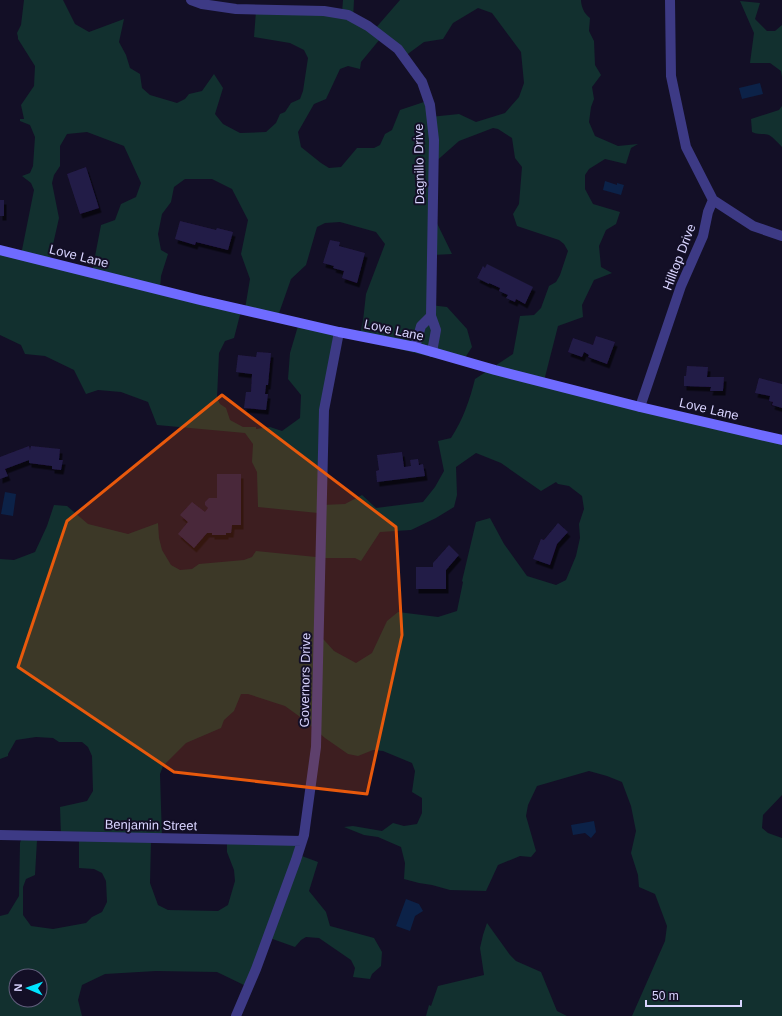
<svg xmlns="http://www.w3.org/2000/svg" width="782" height="1016" font-family="Arial,sans-serif">
	<style>
		.green { fill: #12302f; fill-rule: evenodd }
		.water { fill: #0c2248 }
		.building { fill: #241b47; filter: url(#shadow) }
		.lines { fill: none; stroke-linecap: round; stroke-linejoin: round }
		.street { stroke: #3d3a85; stroke-width: 10 }
		.secondary { stroke: #6f6bff; stroke-width: 10 }
		.marked { fill: #e8590c; fill-opacity: 0.2; stroke: #e8590c; stroke-width: 3; stroke-linejoin: round }
		.labels { text-anchor: middle; dominant-baseline: central; stroke-width: 4; stroke-linejoin: round; paint-order: stroke }
		.street-label { font-size: 13px; fill: #d9d4ff; stroke: #130f26 }
	</style>
	<defs>
		<filter id="shadow"><feDropShadow dx="2.5" dy="4.5" stdDeviation="0" flood-color="#0009"/></filter>
	</defs>
	<rect width="100%" height="100%" fill="#130f26"/>
	<path class="green" d="M24 0H63L75 24 89 32 124 19 119 42 126 55 130 68 140 74 142 88 150 95 177 103 185 99 189 94 202 91 214 74 223 88 215 114 223 124 240 133 266 132 276 123 280 114 285 112 291 103 300 99 303 91 308 58 304 50 290 43 254 37 256 11 342 13 343 0H354L353 19 374 30 400 0H581C581 6 584 14 590 18L589 31 594 41 595 65 601 75 592 87 594 99 591 107 589 122 595 136 618 146 638 144 631 148 626 164 605 159 589 169 585 175V189L593 204 620 212 616 224 606 230 599 246 601 267 612 273 594 280 582 305 583 317 558 326 545 377V384L782 441V795L763 815 762 828 768 833 782 838V1016H632L665 941 667 926 655 894 639 887 638 875 631 853 636 831 631 806 622 782 607 776 589 771 537 786 528 805 526 816 536 851 531 857 520 856 498 865 486 891 450 890 432 885 419 883 404 879 405 863 401 847 378 837 364 835 344 827 353 826 382 831 393 823 404 826 417 824 422 813V798L412 792 415 771 412 763 383 751 373 750 358 756 348 754 325 738 303 719 285 706 248 694H241L234 711 224 720 221 728 186 743 163 766 160 774 162 838 151 840 150 883 158 905 168 910 218 911 228 905 235 881 234 870 227 852V840L298 842 299 855 318 862 309 891 326 912 330 926 374 938 382 952 381 966 372 974 370 979 353 977 355 968 351 960 319 938 306 937 301 940 295 947 267 937 246 986 217 972 156 971 105 974 82 985 78 1000 82 1016H0V916L8 914 19 896 20 843 21 840H37L35 875 26 879 23 887V915L31 926 53 929 86 923 92 917 102 912 107 902 106 881 102 873 94 869 79 868V838L61 836 60 807 87 801 93 791 92 756 88 747 82 742H59L53 738 36 737 16 740 8 754V756L0 759V559L14 560 35 552 47 526 54 505 67 506 88 524 128 534 158 523 159 538 162 550 171 565 180 570 192 569 199 564 244 560 252 557 256 551 316 557 318 513 258 507 257 472 252 462 253 444 245 433 157 425 148 402 121 392 98 390 86 394 74 370 45 356 25 354 21 345 0 335V251L21 255 34 190 31 183 22 176 30 173 33 166 35 137 30 125 20 121V119H24L21 105 34 86 35 66 18 39V37L17 33 21 25ZM478 8 492 13 521 52 524 83 519 97 505 113 476 122 459 114 430 117 424 102 400 110 392 130 385 134 380 145 374 148H357L341 167 329 168 321 163 301 147 298 132 314 104 326 99 340 69 348 66 360 69 361 62 380 39 405 56 424 42 443 39 453 23ZM493 128 498 129 512 138 515 158 522 167 519 204 513 214 517 226 559 240 564 244 568 251 560 275 556 282 549 286 541 308 534 315 520 316 513 354 475 379C470 399 463 420 451 438L438 441 444 471 435 487 423 502 376 508 362 495 345 504 322 505V412L334 333 298 326 290 353 288 379 301 395 300 418 282 431 270 427 256 429V427H243L230 420 226 408 220 404 217 398 219 353 225 341 234 338 241 311 160 290 161 276 168 254 161 250 158 234 162 214 171 202 174 187 185 179H212L232 189 248 220 241 254 250 279 245 309 278 316 291 279 306 265 317 227 325 223 340 222 376 232 385 244 366 294 363 321 359 338 361 340 461 364 472 347 467 329 447 307 430 305 433 255 452 254 432 213 433 164 459 141ZM87 132 124 146 141 183 136 197 121 204 115 220 101 225 92 272 49 262 59 218 52 183 54 175 60 166V146L67 134ZM476 453 501 463 541 491 556 482 558 484 569 486 582 496 584 509 579 524 580 538 576 556 566 580 556 585 527 576 504 544 490 518 476 522 462 581 463 582 457 611 438 617 398 612 387 621 372 653 356 663 334 651 316 631 317 558H355L361 561 380 532 411 530 436 518 454 507 457 495 456 467ZM16 976H40V1000H16Z
		M740 1 760 3 755 19 767 31H775L782 25V77L781 71 770 63H750L754 33Z
		M782 106V147C778 143 774 138 769 135 764 133 758 135 752 132L751 119 779 110Z
		M487 923 510 955 516 961 541 972 557 1011 567 1016H426L429 1005 431 1006 438 986 484 975 480 948 483 935Z"/>
	<path class="water" d="M760 83 763 94 742 99 739 88Z
		M605 181 617 185V183L624 185 621 195 603 190Z
		M5 492 16 494 13 516 1 514Z
		M594 821 596 832 591 838 585 833 573 835 571 825Z
		M406 899 419 904 423 911 415 916 410 931 396 926Z"/>
	<path class="building" d="M86 167 99 208 80 214 67 174Z
		M0 200H4V216H0Z
		M180 221 216 230 217 228 233 232 228 250 196 242 195 245 175 239Z
		M330 240 340 242 339 246 365 253 357 283 342 278 344 271 333 268 334 266 323 263Z
		M487 264 533 287 525 304 516 299 515 302 506 298 508 295 499 291 500 288 489 283V284L477 278 483 266 485 268Z
		M596 336 615 342 607 364 588 357 589 355 584 352 582 357 568 352 573 338 593 345Z
		M257 352 271 353 268 385H266L265 394H268L266 410 244 408 246 392H251L252 374 236 372 238 355 256 357Z
		M687 366 708 367 707 377H724L723 391H710L711 387 684 386V376H686Z
		M759 378 782 384V408L772 405 773 402 769 401 770 396 755 393Z
		M29 446 30 450 31 446 60 449 59 460H63L61 470 52 469V466L29 463V460L5 469 8 476 0 479V457Z
		M402 452 404 467 411 466 410 460 418 459 419 465 423 464 425 476 377 482 376 471 379 470 377 455Z
		M217 474H241V525H232L231 533H226V535H212V533H207L194 548 178 534 188 522 180 515 192 502 205 512 208 508 205 505V502L209 498H217Z
		M558 523 568 532 557 544 550 565 533 559 541 539 544 540Z
		M449 545 459 555 446 570V589H416V567H433V563Z"/>
	<g class="lines">
		<path class="street" d="M191 0 202 4 236 9 324 11 348 15 368 26 398 49 422 82 430 105 434 140 431 316 436 330 432 352
			M713 200 753 226 782 236
			M415 347 421 326 431 316
			M640 407 681 286 703 236 708 212 713 200 686 147 671 76 670 0
			M0 835 302 841
			M236 1016 256 969 296 860 304 835 316 747 324 410 339 332"/>
		<path class="secondary" d="M0 250 200 300 339 332 415 347 495 370 640 407 782 440"/>
	</g>
	<path class="marked" d="M222 395 396 527 402 635 367 794 174 772 18 667 67 521Z"/>
	<g class="labels">
		<g class="street-label">
			<text transform="translate(419 164) rotate(-91)">Dagnillo Drive</text>
			<text transform="translate(79 256) rotate(14)">Love Lane</text>
			<text transform="translate(679 257) rotate(-69)">Hilltop Drive</text>
			<text transform="translate(394 330) rotate(12)">Love Lane</text>
			<text transform="translate(709 409) rotate(13)">Love Lane</text>
			<text transform="translate(305 680) rotate(-89)">Governors Drive</text>
			<text transform="translate(151 825) rotate(1)">Benjamin Street</text>
		</g>
	</g>
	<g transform="translate(28 988) rotate(272)"><circle r="19" fill="#130f26" stroke="#625e7d"/>
	<path d="M0-3L7 15L0 10L-7 15Z" fill="#00e5ff"/>
	<text y="-6" font-size="11" font-weight="bold" text-anchor="middle" fill="#d9d4ff">N</text>
	</g>
	<path d="M646 1000v6h95v-6" fill="none" stroke="#d9d4ff" stroke-width="2"/>
	<text x="652" y="1000" font-size="12" fill="#d9d4ff" stroke="#130f26" stroke-width="3" paint-order="stroke">50 m</text>
</svg>
